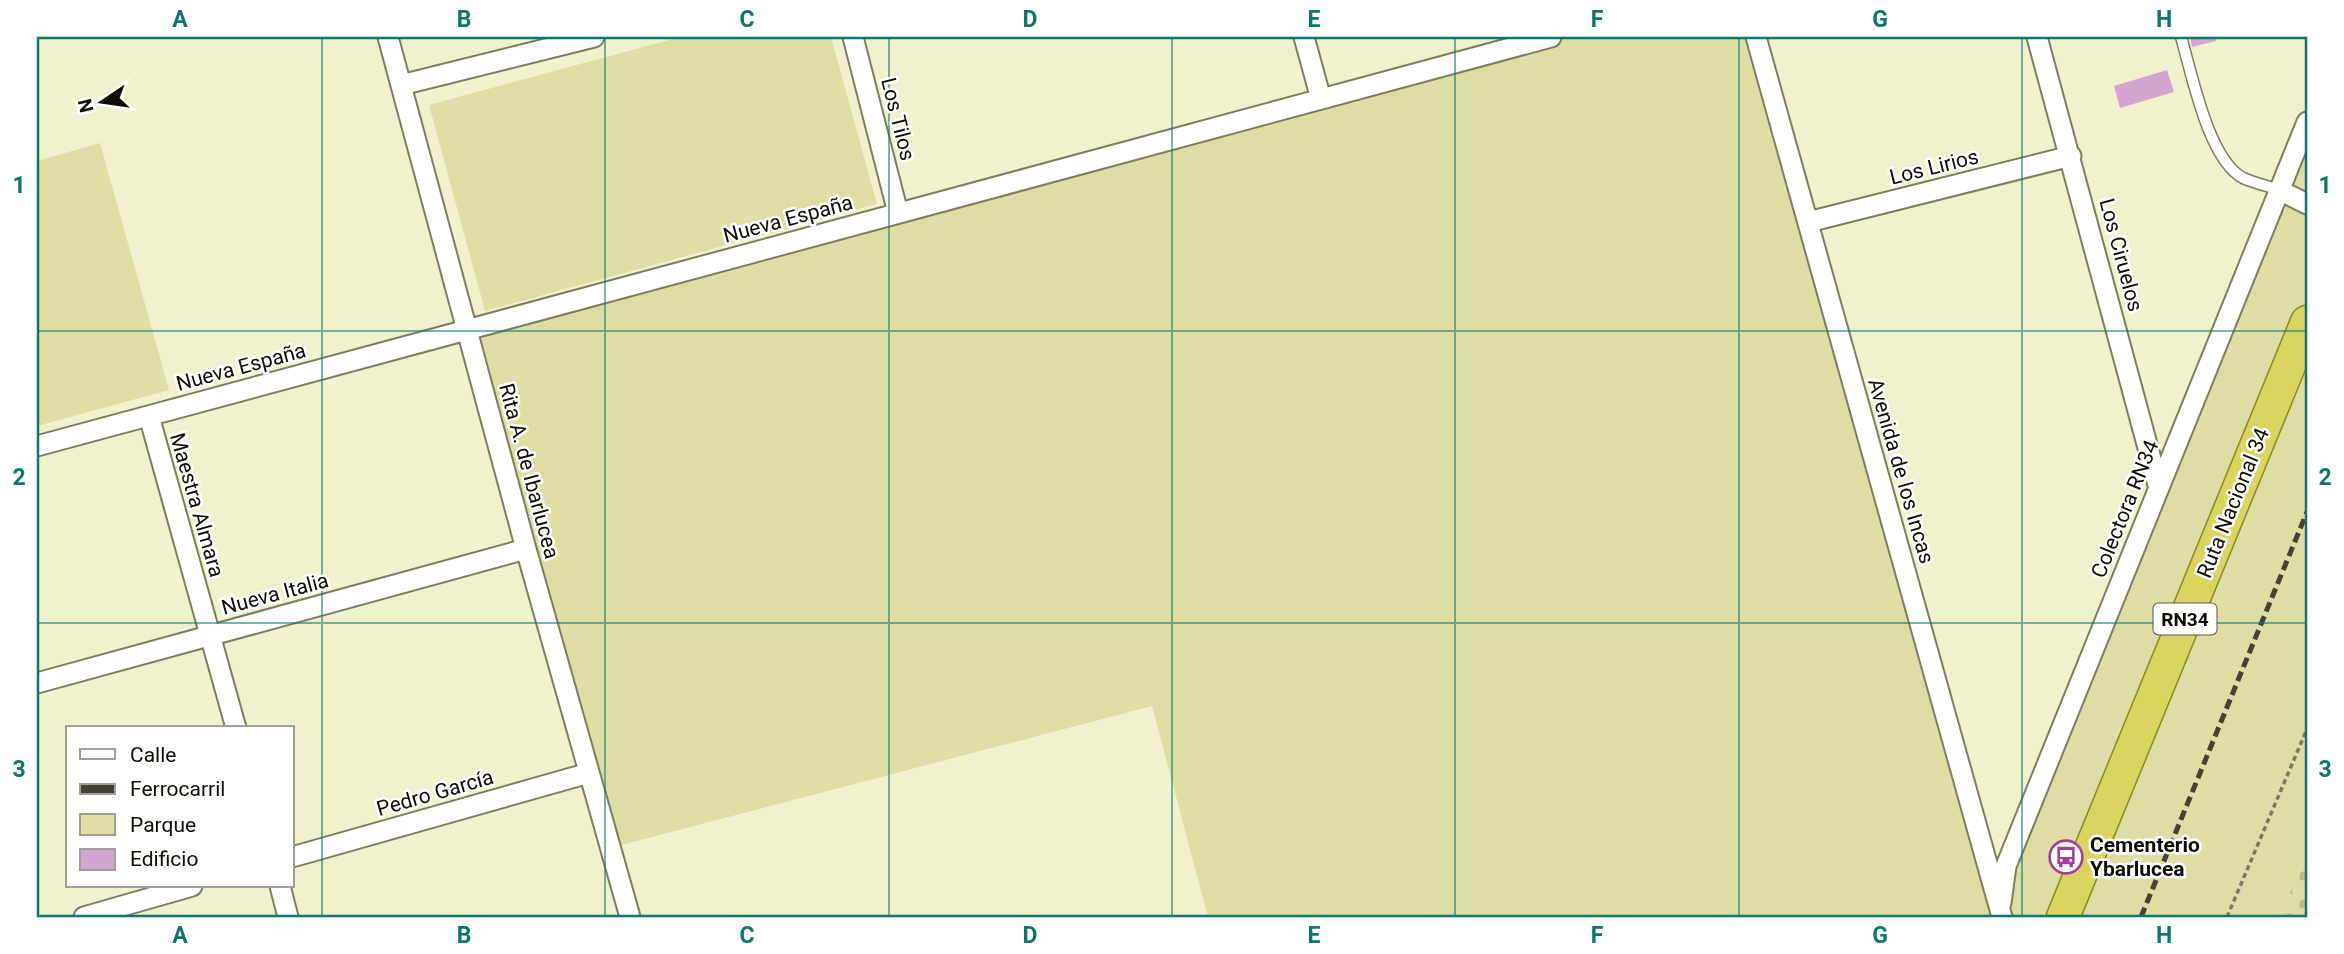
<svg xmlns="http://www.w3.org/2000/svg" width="2344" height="954" font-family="Roboto,sans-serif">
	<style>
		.green { fill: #dedea4 }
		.cemetery { fill: url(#cemetery-stones) }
		.building { fill: #d4a6cf }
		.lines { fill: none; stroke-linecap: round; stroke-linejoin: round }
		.service-casing { stroke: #7d7e5d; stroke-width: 13 }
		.minor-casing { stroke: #7d7e5d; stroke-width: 23 }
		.trunk-casing { stroke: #8b8825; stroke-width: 35 }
		.path { stroke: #7a7a63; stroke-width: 3.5; stroke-dasharray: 5 3.5; stroke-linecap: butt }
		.service { stroke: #fff; stroke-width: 10 }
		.minor { stroke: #fff; stroke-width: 19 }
		.trunk { stroke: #d8d660; stroke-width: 32 }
		.rail { stroke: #444333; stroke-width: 5; stroke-dasharray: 10 5; stroke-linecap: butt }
		.grid { fill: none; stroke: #0f766e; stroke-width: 2; stroke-opacity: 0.55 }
		.labels { text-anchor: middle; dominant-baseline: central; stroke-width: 5; stroke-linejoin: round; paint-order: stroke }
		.shield { fill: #fff; stroke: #56564f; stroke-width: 2 }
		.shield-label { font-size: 19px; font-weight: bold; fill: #0e0d03 }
		.street-label { font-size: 21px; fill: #0e0d03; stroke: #fff }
		.poi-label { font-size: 21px; font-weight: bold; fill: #0e0d03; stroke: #fff; text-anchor: start }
		.neatline { fill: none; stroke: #0f766e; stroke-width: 2.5 }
		.grid-label { font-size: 23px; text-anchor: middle; font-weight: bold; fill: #0f766e }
	</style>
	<defs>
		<pattern id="cemetery-stones" width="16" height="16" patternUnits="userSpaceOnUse" patternTransform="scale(1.75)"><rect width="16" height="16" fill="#dedea4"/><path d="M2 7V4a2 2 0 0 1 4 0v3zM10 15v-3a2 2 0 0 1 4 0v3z" fill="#bdbd8c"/></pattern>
	</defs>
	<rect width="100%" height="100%" fill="#f1f2cd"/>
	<path class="green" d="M680 37H831L877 204 485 311 429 105Z
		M1551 37H1756L1999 909 2006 866 2307 122V852L2280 917H1208L1152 706 610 848 468 330Z
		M100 143 169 390 37 426V161Z"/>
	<path class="cemetery" d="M2307 852V917H2280Z"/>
	<path class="building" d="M2190 37H2215L2216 41 2192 47Z
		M2167 70 2174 92 2120 108 2114 86Z"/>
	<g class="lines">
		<defs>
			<path id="service" d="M2181 37C2192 74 2208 159 2243 178 2254 183 2268 186 2279 190"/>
			<path id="minor" d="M388 37 526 549 630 917
				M853 37 898 213
				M1304 37 1321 99
				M1756 37 2002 917
				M2037 37 2158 485
				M401 85 594 37
				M2279 190 2307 204
				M1808 222 2071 156
				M149 416 236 728
				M37 446 1551 37
				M37 683 526 549
				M292 857 589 773
				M280 886 288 917
				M2001 903 2006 866 2307 122
				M84 917 192 886"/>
			<path id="trunk" d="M2063 917 2307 322"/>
		</defs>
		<use href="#service" class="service-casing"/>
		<use href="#minor" class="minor-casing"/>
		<use href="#trunk" class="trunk-casing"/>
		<path class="path" d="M2227 917 2307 729"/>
		<use href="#service" class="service"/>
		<use href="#minor" class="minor"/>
		<use href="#trunk" class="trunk"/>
		<path class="rail" d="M2141 917 2307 512"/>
	</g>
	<path class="grid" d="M322 37V917M605 37V917M889 37V917M1172 37V917M1455 37V917M1739 37V917M2022 37V917M37 331H2307M37 623H2307"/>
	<defs>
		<symbol id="bus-ring" viewBox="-11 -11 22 22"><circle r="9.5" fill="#fff" stroke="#a43c9e" stroke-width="1.5"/><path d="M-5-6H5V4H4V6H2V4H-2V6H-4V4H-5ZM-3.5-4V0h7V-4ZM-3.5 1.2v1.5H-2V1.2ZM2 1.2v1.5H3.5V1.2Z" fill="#a43c9e"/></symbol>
	</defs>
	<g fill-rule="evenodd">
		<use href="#bus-ring" x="2047" y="838" width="38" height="38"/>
	</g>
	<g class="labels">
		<rect class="shield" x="2153.5" y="603.5" width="63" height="31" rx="5"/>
		<g class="shield-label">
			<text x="2185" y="619">RN34</text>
		</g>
		<g class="street-label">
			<text transform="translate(898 119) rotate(76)">Los Tilos</text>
			<text transform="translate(1934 167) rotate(-14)">Los Lirios</text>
			<text transform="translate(788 219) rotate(-15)">Nueva España</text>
			<text transform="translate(2121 255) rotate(75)">Los Ciruelos</text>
			<text transform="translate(241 367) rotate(-15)">Nueva España</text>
			<text transform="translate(529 471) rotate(75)">Rita A. de Ibarlucea</text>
			<text transform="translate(1901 471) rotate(74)">Avenida de los Incas</text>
			<text transform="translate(2233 503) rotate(-68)">Ruta Nacional 34</text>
			<text transform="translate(197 505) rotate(74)">Maestra Almara</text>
			<text transform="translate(2125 509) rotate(-68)">Colectora RN34</text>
			<text transform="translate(275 594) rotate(-15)">Nueva Italia</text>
			<text transform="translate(435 793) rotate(-16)">Pedro García</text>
		</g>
		<g class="poi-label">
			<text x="2090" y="845">Cementerio<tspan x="2090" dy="24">Ybarlucea</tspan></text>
		</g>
	</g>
	<rect width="2344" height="954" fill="none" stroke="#ffffff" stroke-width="77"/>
	<rect x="66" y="726" width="228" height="161" fill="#ffffff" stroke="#9f9e9a" stroke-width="2"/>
	<rect x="80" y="749" width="35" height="10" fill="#ffffff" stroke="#9f9e9a" stroke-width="2"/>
	<text x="130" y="762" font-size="21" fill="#0e0d03">Calle</text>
	<rect x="80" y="784" width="35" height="10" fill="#444333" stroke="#9f9e9a" stroke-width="2"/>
	<text x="130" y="796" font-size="21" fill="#0e0d03">Ferrocarril</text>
	<rect x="80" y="814" width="35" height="21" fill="#dedea4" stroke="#9f9e9a" stroke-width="2"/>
	<text x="130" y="832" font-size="21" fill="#0e0d03">Parque</text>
	<rect x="80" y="849" width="35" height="21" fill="#d4a6cf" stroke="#9f9e9a" stroke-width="2"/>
	<text x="130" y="866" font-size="21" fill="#0e0d03">Edificio</text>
	<g transform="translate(102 102) rotate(257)" stroke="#ffffff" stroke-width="5" paint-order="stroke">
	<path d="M0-5L12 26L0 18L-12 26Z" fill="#0e0d03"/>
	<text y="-10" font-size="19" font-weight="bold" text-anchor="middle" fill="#0e0d03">N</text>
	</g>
	<rect x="38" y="38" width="2268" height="878" class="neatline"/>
	<g class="grid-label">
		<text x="180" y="27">A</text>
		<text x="464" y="27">B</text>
		<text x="747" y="27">C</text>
		<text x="1030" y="27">D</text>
		<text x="1314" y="27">E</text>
		<text x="1597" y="27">F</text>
		<text x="1880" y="27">G</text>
		<text x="2164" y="27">H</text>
		<text x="19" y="193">1</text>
		<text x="2325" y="193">1</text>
		<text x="19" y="485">2</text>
		<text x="2325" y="485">2</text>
		<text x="19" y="777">3</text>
		<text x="2325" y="777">3</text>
		<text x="180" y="943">A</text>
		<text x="464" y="943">B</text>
		<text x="747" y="943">C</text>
		<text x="1030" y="943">D</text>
		<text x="1314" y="943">E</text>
		<text x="1597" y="943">F</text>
		<text x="1880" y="943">G</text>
		<text x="2164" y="943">H</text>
	</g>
</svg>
